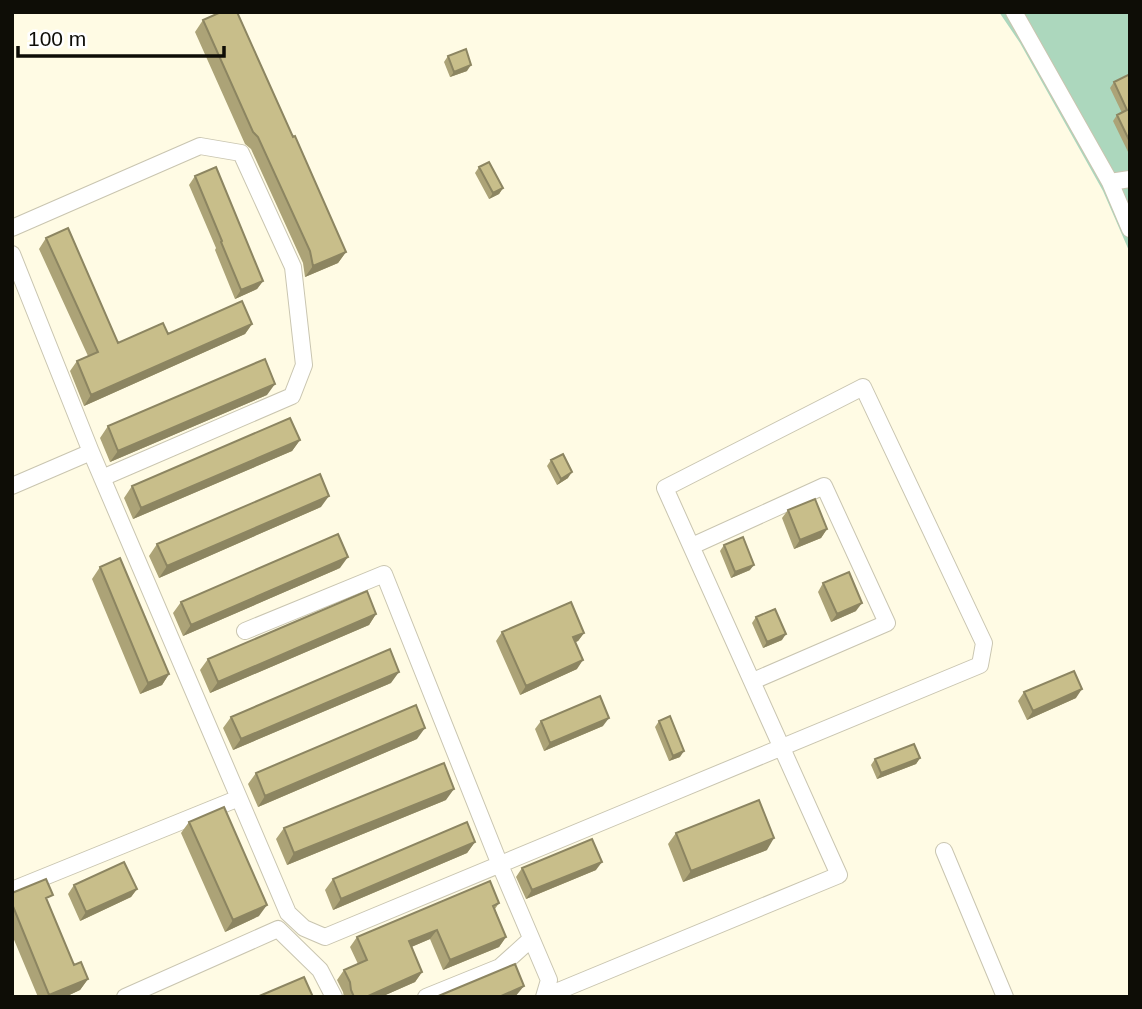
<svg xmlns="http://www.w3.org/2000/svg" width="1142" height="1009" font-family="Arial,sans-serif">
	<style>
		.green { fill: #acd7bd }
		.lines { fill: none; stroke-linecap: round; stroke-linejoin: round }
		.minor-casing { stroke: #c9c5b0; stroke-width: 18 }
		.minor { stroke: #fff; stroke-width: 16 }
		.wall { fill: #aca377 }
		.shaded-wall { fill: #8c8561 }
		.building { fill: #c8be8a; stroke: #8c8561; stroke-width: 2 }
	</style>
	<rect width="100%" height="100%" fill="#fffbe4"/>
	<path class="green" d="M999 12H1130V253L1103 191 1020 43Z"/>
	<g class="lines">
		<defs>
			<path id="minor" d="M1014 12 1110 182 1130 229
				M1110 182 1130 179
				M12 228 200 146 241 153 293 267 304 365 292 396 102 478
				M12 254 91 452 239 798 12 890
				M12 486 91 452
				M692 546 824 486 887 623 753 681
				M245 631 384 574 500 865 549 980 544 997
				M239 798 288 913 304 928 325 937C543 846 762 756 980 665L984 643 863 387 665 488 839 875 544 997
				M944 851 1005 997
				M125 997 278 929 320 970 334 997
				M426 997 500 967 531 939"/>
		</defs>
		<use href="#minor" class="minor-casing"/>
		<use href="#minor" class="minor"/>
	</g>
	<path class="wall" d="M203 20 293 137 346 252 338 263 305 277 303 263 251 149 245 144 195 32Z
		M448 56 467 71 450 77 444 62Z
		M1130 74V156L1113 121 1117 115 1122 113 1110 88 1114 82Z
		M479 167 503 188 499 194 489 199 475 173Z
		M195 176 263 281 257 289 235 299 215 250 216 248 189 185Z
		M46 238 118 343 168 334 252 324 245 334 84 406 70 371 77 361 88 356 39 249Z
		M267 395 110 462 100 438 108 426Z
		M300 440 292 451 133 519 124 498 132 486Z
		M551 460 568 478 557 485 547 466Z
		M321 507 159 578 149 556 157 544Z
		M788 510 827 529 821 538 794 549 782 518Z
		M724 545 750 570 731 578 720 551Z
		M100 567 169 674 162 685 140 694 92 579Z
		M340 568 183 636 173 613 181 602Z
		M823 583 856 611 831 622 818 592Z
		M376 614 369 625 210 693 200 670 208 659Z
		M756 617 782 640 763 648 752 623Z
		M502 632 584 633 578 641 575 642 577 669 520 695 496 641Z
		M391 683 233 750 223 728 231 717Z
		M1024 692 1076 698 1027 720 1018 701Z
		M541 721 603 726 544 751 535 729Z
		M659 721 680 757 669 761 655 727Z
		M417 739 258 807 248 784 256 773Z
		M920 758 916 764 877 779 871 765 875 759Z
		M446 800 287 865 276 839 284 828Z
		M189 822 259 916 225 932 181 833Z
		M676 833 767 850 683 882 668 844Z
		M475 842 467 853 333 910 325 890 333 879Z
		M522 868 596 870 526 899 516 877Z
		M74 885 137 889 131 897 80 921 68 894Z
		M12 893 48 902 74 965 88 979 80 990 65 997H38L12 935Z
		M499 903 495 909 506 937 499 947 443 970 430 939 411 947 422 972 415 982 381 997H344L343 992 337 980 344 970 358 964 350 947 357 937Z"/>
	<path class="shaded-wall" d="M471 65 467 71 450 77 454 72Z
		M503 188 499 194 489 199 493 193Z
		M346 252 338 263 305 277 313 266Z
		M263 281 257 289 235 299 241 290Z
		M252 324 245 334 84 406 91 395Z
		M275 384 267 395 110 462 118 451Z
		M300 440 292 451 133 519 141 508Z
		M572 472 568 478 557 485 561 479Z
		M329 496 321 507 159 578 167 566Z
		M827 529 821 538 794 549 800 540Z
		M348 557 340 568 183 636 191 625Z
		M754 565 750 570 731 578 735 572Z
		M862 603 856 611 831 622 837 614Z
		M376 614 369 625 210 693 218 682Z
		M584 633 578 641 567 646 573 637Z
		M786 634 782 640 763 648 767 642Z
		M583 660 577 669 520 695 526 686Z
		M399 672 391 683 233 750 241 739Z
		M169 674 162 685 140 694 148 683Z
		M1082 689 1076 698 1027 720 1033 711Z
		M609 718 603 726 544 751 550 743Z
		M425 728 417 739 258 807 265 796Z
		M684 751 680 757 669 761 673 756Z
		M920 758 916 764 877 779 881 773Z
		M454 789 446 800 287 865 294 853Z
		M774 838 767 850 683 882 691 871Z
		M475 842 467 853 333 910 341 899Z
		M602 862 596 870 526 899 532 890Z
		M137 889 131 897 80 921 86 912Z
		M267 905 259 916 225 932 233 920Z
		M437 930 430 939 402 951 409 941Z
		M506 937 499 947 443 970 450 960Z
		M422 972 415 982 381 997H366Z
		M88 979 80 990 65 997H48L49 995Z
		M524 986 515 997H499Z"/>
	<path class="building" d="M221 12H237L293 137 295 136 346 252 313 266 310 251 258 137 253 132 203 20Z
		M466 49 471 65 454 72 448 56Z
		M1130 74V142L1117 115 1127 110 1114 82Z
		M489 162 503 188 493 193 479 167Z
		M216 167 263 281 241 290 221 242 222 241 195 176Z
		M68 228 118 343 163 323 168 334 242 301 252 324 91 395 77 361 98 352 46 238Z
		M265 359 275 384 118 451 108 426Z
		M290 418 300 440 141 508 132 486Z
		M563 454 572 472 561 479 551 460Z
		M320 474 329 496 167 566 157 544Z
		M815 499 827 529 800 540 788 510Z
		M338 534 348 557 191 625 181 602Z
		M743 537 754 565 735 572 724 545Z
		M120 558 169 674 148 683 100 567Z
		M849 572 862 603 837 614 823 583Z
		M367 591 376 614 218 682 208 659Z
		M571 602 584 633 573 637 583 660 526 686 502 632Z
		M775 609 786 634 767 642 756 617Z
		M390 649 399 672 241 739 231 717Z
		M1074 671 1082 689 1033 711 1024 692Z
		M600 696 609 718 550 743 541 721Z
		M416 705 425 728 265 796 256 773Z
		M670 716 684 751 673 756 659 721Z
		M914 744 920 758 881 773 875 759Z
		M444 763 454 789 294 853 284 828Z
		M759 800 774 838 691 871 676 833Z
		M224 807 267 905 233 920 189 822Z
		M467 822 475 842 341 899 333 879Z
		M592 839 602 862 532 890 522 868Z
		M124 862 137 889 86 912 74 885Z
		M46 879 53 895 46 898 74 965 81 962 88 979 49 995 12 904V893Z
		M490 881 499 903 493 906 506 937 450 960 437 930 409 941 422 972 366 997H354L351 990 350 982 344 970 367 960 357 937Z
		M515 964 524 986 499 997H436Z
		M304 977 313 997H257Z"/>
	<rect width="1142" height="1009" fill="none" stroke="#0e0d06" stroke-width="28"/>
	<path d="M18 46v10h206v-10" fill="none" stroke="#0e0d06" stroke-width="3.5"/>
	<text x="28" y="46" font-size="21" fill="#0e0d06" stroke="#ffffff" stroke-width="5" paint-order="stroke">100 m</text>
</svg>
